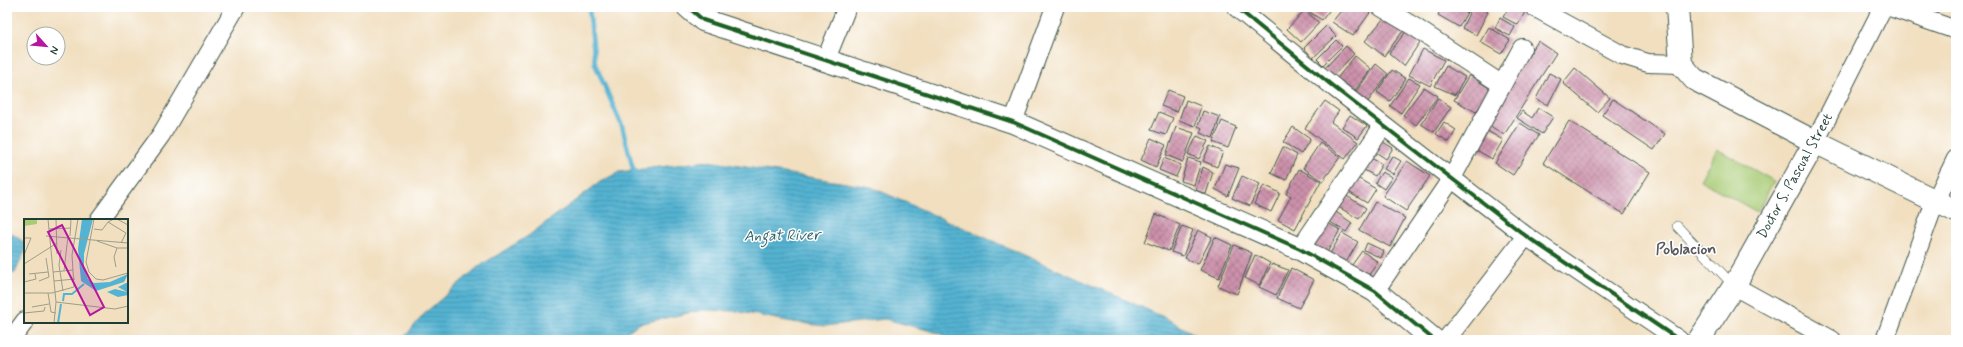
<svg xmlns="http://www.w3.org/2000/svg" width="1963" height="347" font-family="Mynerve,sans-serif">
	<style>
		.garden { fill: #a8cb74; stroke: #648454 }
		.water { fill: url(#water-rules); stroke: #3a7883 }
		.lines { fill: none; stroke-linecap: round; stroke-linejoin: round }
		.stream { stroke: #54b3d2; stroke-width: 4.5 }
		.building { fill: url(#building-cross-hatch) }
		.lane-casing { stroke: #3e5549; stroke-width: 10 }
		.street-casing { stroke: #3e5549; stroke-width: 20 }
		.secondary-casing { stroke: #3e5549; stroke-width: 24 }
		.lane { stroke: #fff; stroke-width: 9 }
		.street { stroke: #fff; stroke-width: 18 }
		.secondary { stroke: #fff; stroke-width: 22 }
		.cycleway-casing { stroke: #fff; stroke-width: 6 }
		.cycleway { stroke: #1b5e20; stroke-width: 4 }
		.labels { text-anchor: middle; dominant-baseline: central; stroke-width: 3; stroke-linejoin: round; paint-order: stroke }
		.street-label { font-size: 14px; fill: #1f3d34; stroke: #fff }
		.water-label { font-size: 15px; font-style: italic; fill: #2f6063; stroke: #fff }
		.quarter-label { font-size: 16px; font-weight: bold; fill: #5c5a5e; stroke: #fff }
		.inset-river { fill: none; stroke: #54b3d2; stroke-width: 2 }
		.inset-road { fill: none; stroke: #9d9e88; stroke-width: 1 }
		.view { fill: #b5179e; fill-opacity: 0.15; stroke: #b5179e; stroke-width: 2 }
		.inset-edge { fill: none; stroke: #1f3d34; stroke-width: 2 }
	</style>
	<defs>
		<pattern id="water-rules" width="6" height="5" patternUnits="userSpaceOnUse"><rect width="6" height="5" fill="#54b3d2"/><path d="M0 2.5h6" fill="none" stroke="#4593ab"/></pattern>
		<pattern id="building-cross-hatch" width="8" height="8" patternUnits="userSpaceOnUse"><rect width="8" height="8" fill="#cd91ab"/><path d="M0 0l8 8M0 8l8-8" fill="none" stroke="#a6788c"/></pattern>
	</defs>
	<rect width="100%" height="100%" fill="#fff"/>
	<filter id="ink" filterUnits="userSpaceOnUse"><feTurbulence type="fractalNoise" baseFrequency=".025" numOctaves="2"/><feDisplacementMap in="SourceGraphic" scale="8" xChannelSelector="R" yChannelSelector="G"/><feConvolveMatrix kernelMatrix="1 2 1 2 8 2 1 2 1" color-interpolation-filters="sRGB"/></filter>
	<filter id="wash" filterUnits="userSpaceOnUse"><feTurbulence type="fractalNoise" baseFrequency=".012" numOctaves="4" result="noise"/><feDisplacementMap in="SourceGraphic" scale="16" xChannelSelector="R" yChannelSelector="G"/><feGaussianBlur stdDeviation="0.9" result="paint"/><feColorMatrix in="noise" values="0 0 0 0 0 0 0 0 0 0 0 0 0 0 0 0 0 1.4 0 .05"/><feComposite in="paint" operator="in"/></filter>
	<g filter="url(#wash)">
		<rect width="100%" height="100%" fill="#f1dfc0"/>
		<path class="garden" d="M1717 149 1774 181 1757 212 1700 180Z"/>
		<path class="water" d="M708 161 871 187 1166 318 1205 340H949L939 333 885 319 825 326 792 322 736 311 702 310 638 324 615 340H402L426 312 478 267 528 236 600 182 619 172Z
			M7 230 25 243V251L15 273 7 274Z"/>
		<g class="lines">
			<path class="stream" d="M589 7 595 64 622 126 635 176"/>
		</g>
		<g id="blocks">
			<path class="building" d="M1302 7H1332L1322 20Z
				M1344 7H1369L1372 10 1353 36 1332 22Z
				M1442 7H1470L1459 27 1438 15Z
				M1472 7H1479L1488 12 1476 35 1462 28Z
				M1509 7H1517L1525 12 1518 25 1503 17Z
				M1305 10 1319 23 1301 42 1287 29Z
				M1384 18 1403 31 1384 56 1365 41Z
				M1500 18 1515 27 1510 36 1495 28Z
				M1326 26 1336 36 1313 58 1304 48Z
				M1489 27 1510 40 1501 54 1480 42Z
				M1408 29 1422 39 1404 66 1389 53Z
				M1336 40 1342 46 1323 65 1317 59Z
				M1538 41 1556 53 1504 135 1486 123Z
				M1346 46 1354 54 1332 77 1324 69Z
				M1423 49 1444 60 1430 86 1409 75Z
				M1355 56 1371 69 1352 94 1334 82Z
				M1376 64 1388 74 1367 103 1354 94Z
				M1446 66 1465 77 1455 95 1435 86Z
				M1575 68 1610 98 1597 112 1563 83Z
				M1392 70 1406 79 1390 101 1377 92Z
				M1549 73 1561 79 1548 105 1536 99Z
				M1469 75 1492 90 1476 112 1454 100Z
				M1409 78 1420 84 1401 113 1390 106Z
				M1424 87 1438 96 1416 125 1403 115Z
				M1168 90 1183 96 1177 112 1161 106Z
				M1438 98 1451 107 1434 132 1421 124Z
				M1613 99 1665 134 1654 150 1602 115Z
				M1186 100 1201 106 1195 126 1179 120Z
				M1325 101 1339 111 1331 122 1358 142 1345 159 1305 128Z
				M1538 108 1553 117 1542 134 1517 118 1522 111 1532 118Z
				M1203 111 1220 117 1213 138 1200 133 1202 128 1198 126Z
				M1159 112 1173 118 1166 135 1151 130Z
				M1350 115 1367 126 1358 138 1342 127Z
				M1222 121 1236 127 1228 148 1213 142Z
				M1569 121 1650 172 1624 214 1543 163Z
				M1444 122 1456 130 1449 142 1436 134Z
				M1520 123 1539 135 1513 175 1495 163Z
				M1176 127 1194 133 1183 162 1166 155Z
				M1293 127 1310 139 1301 154 1283 142Z
				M1484 129 1503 140 1492 159 1473 148Z
				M1197 136 1208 141 1199 159 1188 154Z
				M1151 138 1166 145 1156 167 1141 160Z
				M1378 139 1393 148 1386 159 1371 149Z
				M1320 143 1340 157 1323 181 1303 168Z
				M1210 146 1223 152 1217 167 1203 161Z
				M1283 147 1297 155 1286 180 1271 173Z
				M1392 156 1401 161 1393 174 1384 169Z
				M1369 157 1382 164 1375 176 1362 169Z
				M1164 158 1181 165 1176 177 1159 170Z
				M1188 158 1201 162 1194 185 1181 181Z
				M1407 161 1430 176 1406 211 1383 196Z
				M1225 164 1239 168 1228 196 1215 189Z
				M1203 167 1213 172 1206 194 1196 190Z
				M1299 169 1321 181 1295 229 1278 220 1291 196 1286 194Z
				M1382 172 1392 177 1384 189 1375 183Z
				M1242 176 1260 184 1250 206 1232 198Z
				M1356 177 1376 189 1367 203 1347 191Z
				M1264 185 1280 193 1271 212 1254 204Z
				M1342 193 1366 208 1359 219 1335 205Z
				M1375 202 1405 218 1390 247 1359 230Z
				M1333 210 1352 223 1346 232 1327 220Z
				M1156 214 1180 225 1169 251 1145 242Z
				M1326 222 1340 230 1325 256 1311 247Z
				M1182 226 1193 230 1183 256 1171 252Z
				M1198 230 1212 237 1198 264 1185 258Z
				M1342 233 1358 242 1344 266 1328 257Z
				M1215 237 1232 245 1219 278 1200 270Z
				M1367 243 1384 251 1381 258 1364 250Z
				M1234 245 1252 253 1237 294 1218 286Z
				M1362 251 1378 262 1365 280 1349 269Z
				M1255 255 1270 263 1259 285 1245 278Z
				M1272 264 1288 270 1276 295 1259 287Z
				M1291 268 1314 280 1299 308 1277 298Z"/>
		</g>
	</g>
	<g filter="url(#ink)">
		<use href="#blocks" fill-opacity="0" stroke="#3e5549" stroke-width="1"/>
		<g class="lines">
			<defs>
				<path id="lane" d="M1677 226 1734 286"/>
				<path id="street" d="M1236 7 1335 88 1526 236 1679 340
					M1381 7 1413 26 1501 84
					M1534 7 1622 55 1648 63 1681 64
					M1890 7 1956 30
					M826 59 847 7
					M1013 122 1055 7
					M1815 142 1883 7
					M99 220 161 135 236 7
					M1300 249 1383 126
					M1734 286 1832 340
					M1375 291 1452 178 1522 48
					M11 340 25 321
					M1446 340 1526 236
					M1885 340 1935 202 1956 159"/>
				<path id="secondary" d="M688 7 703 20 1013 122 1300 249 1375 291 1434 340
					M1677 7 1681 64 1694 79 1815 142 1956 211
					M1699 340 1734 286 1815 142"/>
			</defs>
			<use href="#lane" class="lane-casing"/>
			<use href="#street" class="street-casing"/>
			<use href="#secondary" class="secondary-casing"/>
			<use href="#lane" class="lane"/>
			<use href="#street" class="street"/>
			<use href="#secondary" class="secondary"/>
			<defs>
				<path id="cycleway" d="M688 7 703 20 1013 122 1300 249 1375 291 1434 340
					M1236 7 1335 88 1526 236 1679 340"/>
			</defs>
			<use href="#cycleway" class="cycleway-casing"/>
			<use href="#cycleway" class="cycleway"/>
		</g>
	</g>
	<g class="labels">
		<g class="street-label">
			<text transform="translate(1795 176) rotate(-61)">Doctor S. Pascual Street</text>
		</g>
		<g class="water-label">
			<text transform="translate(782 236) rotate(-1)">Angat River</text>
		</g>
		<g class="quarter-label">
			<text x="1686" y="249">Poblacion</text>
		</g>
	</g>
	<g transform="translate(24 219)">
		<rect width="104" height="104" fill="#f1dfc0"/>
		<path d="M0 0H13V5L0 7Z" fill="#a8cb74"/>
		<path d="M58 0H69L60 35V49L64 60 70 64 86 63 104 55 100 63 72 72 57 62 54 30ZM102 64H104V76L94 78 83 73 91 70 103 73 94 68Z" fill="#54b3d2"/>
		<path class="inset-river" d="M39 82 40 75H48L60 65M34 104 37 85"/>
		<path class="inset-road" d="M24 0 32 83 30 104M32 0 33 35M70 0 62 43 65 53 72 60 79 61 104 54M93 0 104 6M84 3 102 14 97 24M25 10 47 9M70 10 78 11 84 3 90 0M22 17 104 24M46 17 47 0M0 19H7L0 36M73 22 93 29H104M37 31 35 46 39 72M0 45 33 24M92 48 90 38 93 29M40 52 44 17M29 53 49 51M5 55 24 53M15 62 25 58 22 39M30 62 51 60M0 63 12 60 11 55M0 74H28L50 68 48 36 54 0M24 74 27 93 32 94M32 83 91 90 104 87M8 88 25 85M0 94 20 92 21 88"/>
		<path class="view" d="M38 6 80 88 66 96 24 13Z"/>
		<rect width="104" height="104" class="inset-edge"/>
	</g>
	<rect width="1963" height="347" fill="none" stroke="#fff" stroke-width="24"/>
	<g transform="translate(46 46) rotate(117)"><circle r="19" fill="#ffffff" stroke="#a5b1ae"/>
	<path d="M0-3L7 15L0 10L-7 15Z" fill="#b5179e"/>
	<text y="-6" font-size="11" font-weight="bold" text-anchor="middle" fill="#1f3d34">N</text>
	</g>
</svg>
